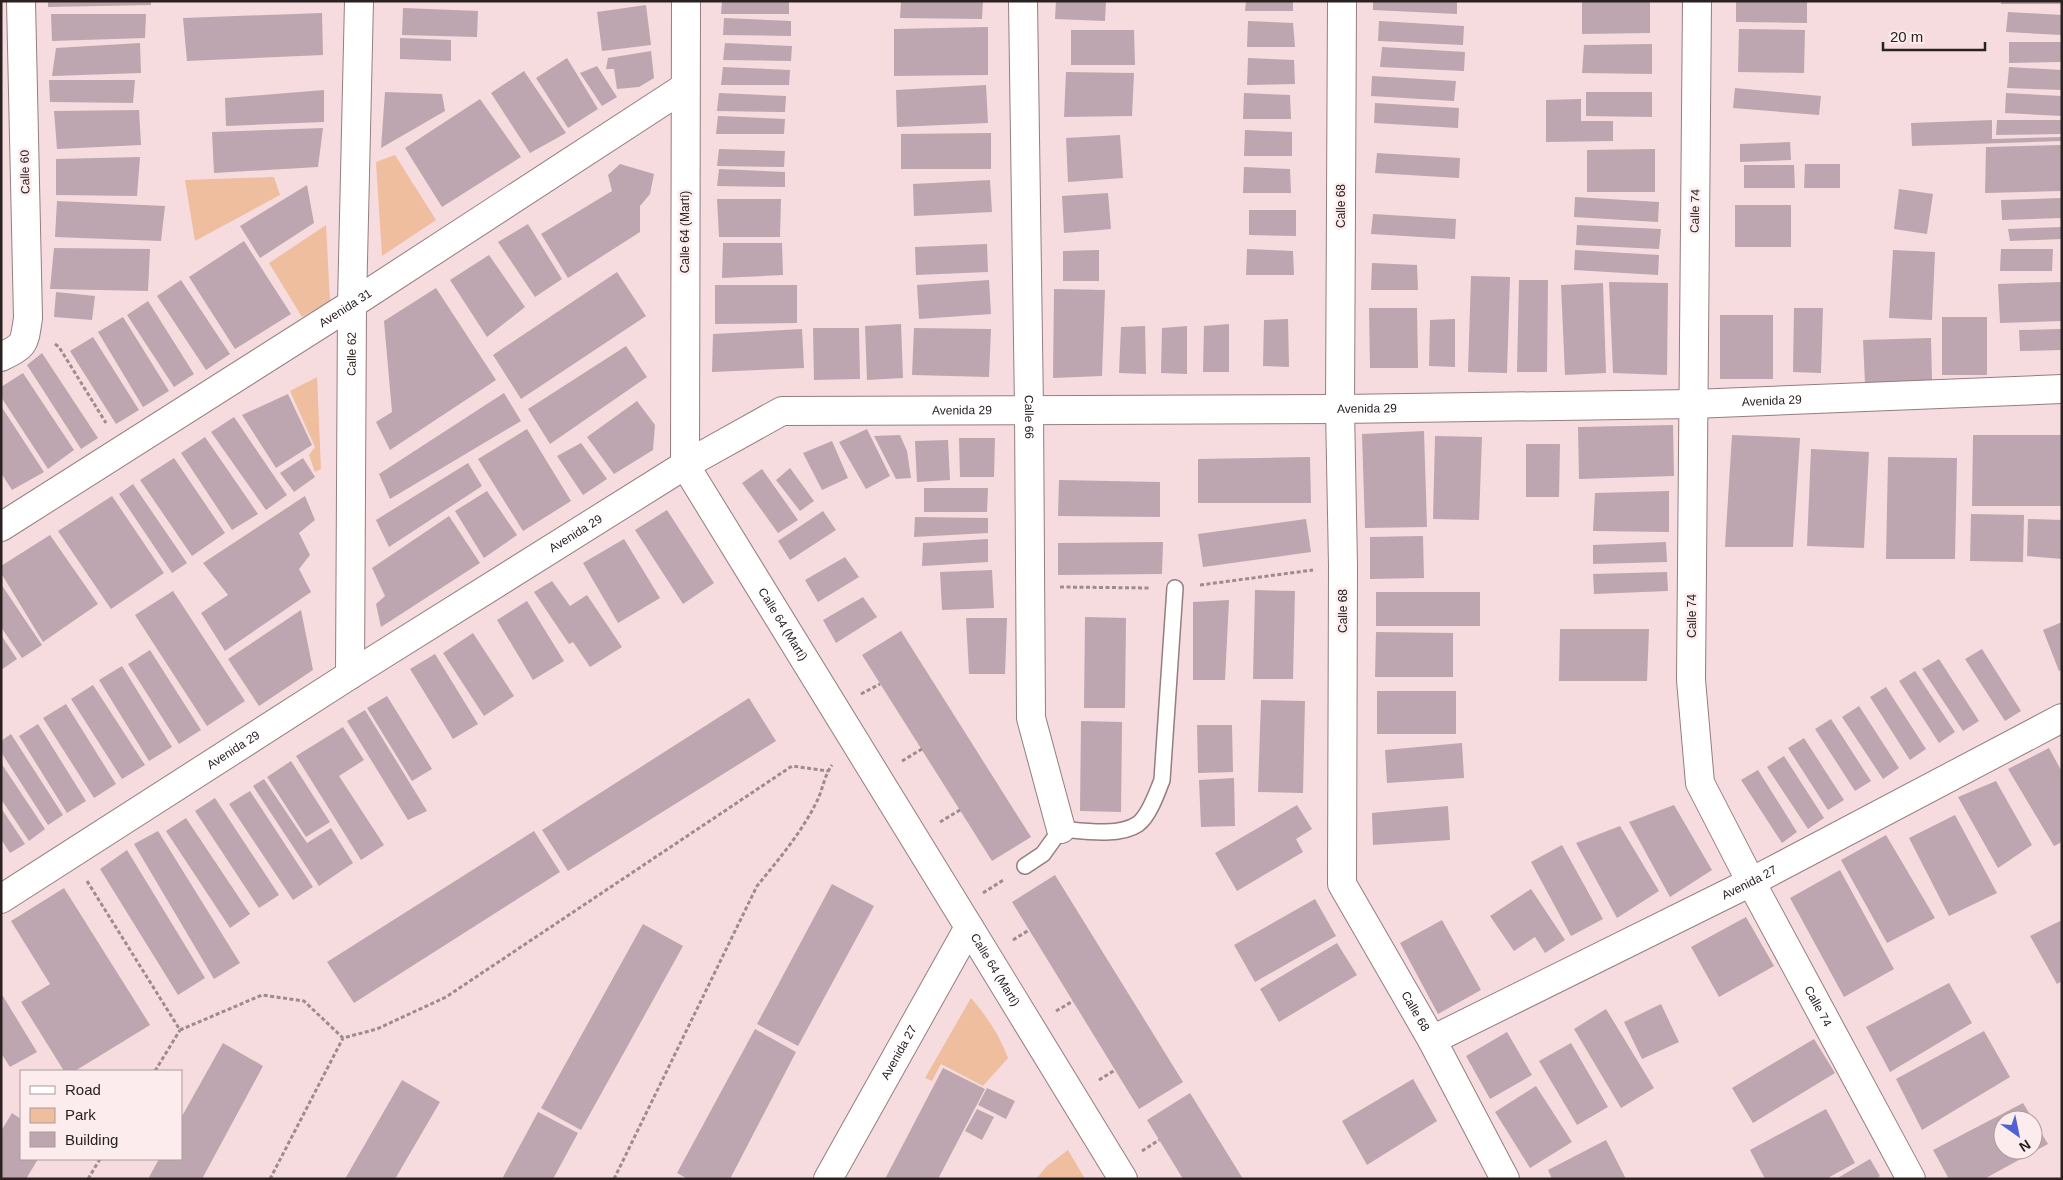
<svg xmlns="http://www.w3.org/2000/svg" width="2063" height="1180" font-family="Arial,sans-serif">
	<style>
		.green { fill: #eebe9f }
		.building { fill: #bda6af; fill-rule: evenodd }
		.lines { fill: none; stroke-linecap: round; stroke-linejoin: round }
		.lane-casing { stroke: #957e7f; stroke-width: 18 }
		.street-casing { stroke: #957e7f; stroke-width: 30 }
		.secondary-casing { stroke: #957e7f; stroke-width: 30 }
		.path { stroke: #9e8c8d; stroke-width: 3; stroke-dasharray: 4 2.5; stroke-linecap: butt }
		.lane { stroke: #fff; stroke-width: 15 }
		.street { stroke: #fff; stroke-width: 28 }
		.secondary { stroke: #fff; stroke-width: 28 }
		.labels { text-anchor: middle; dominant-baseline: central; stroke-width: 5; stroke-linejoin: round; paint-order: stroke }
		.street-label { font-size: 12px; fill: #2a2121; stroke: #fceced }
	</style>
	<rect width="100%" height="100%" fill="#f6dcde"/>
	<path class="green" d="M395 155 436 220 382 256 376 162Z
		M274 177 280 195 195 241 185 180Z
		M326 225 330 301 302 317 269 263Z
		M317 377 321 469 315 472 309 455 315 447 290 391Z
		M971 998C986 1015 1000 1036 1008 1058L983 1086 941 1064 932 1081 925 1078Z
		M1068 1150 1085 1179H1036L1047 1166Z"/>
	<path class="building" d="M48 1H151V5L48 7Z
		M722 1H789V14H721Z
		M901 1H983L982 19 900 18Z
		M1056 1H1106L1105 21 1055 19Z
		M1246 1H1293V11H1245Z
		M1373 1H1457V14L1373 10Z
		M1582 1H1650V33L1582 34Z
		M1736 1H1807V23L1736 22Z
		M2001 1H2062V4H2001Z
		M646 5 651 45 602 51 597 12Z
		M403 8 478 11 477 37 402 35Z
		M2008 12 2062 15V35L2006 32Z
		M322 13 323 55 187 61 183 18Z
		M51 14H146L145 38 52 41Z
		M724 18 791 21V36L723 35Z
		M1248 21 1293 23 1295 47H1247Z
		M1379 21 1464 26 1463 45 1378 41Z
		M988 27V75L894 76V29Z
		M1739 29 1805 30 1804 73 1738 72Z
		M1071 30H1134L1135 65H1071Z
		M400 38 451 40V61L400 59Z
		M2009 42H2062V62L2009 63Z
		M140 43 141 73 52 76 56 48Z
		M725 43 792 46 791 61 723 60Z
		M1652 44V74L1582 73 1584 45Z
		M1382 47 1465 52 1464 71 1380 67Z
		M651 51 654 78 639 87 617 89 614 69H606L608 58Z
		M567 58 598 109 568 128 536 78Z
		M1248 58 1294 60 1295 84 1247 85Z
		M597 66 617 97 602 106 580 73Z
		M723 67 790 70 789 85H721Z
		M2009 67 2062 70V90L2007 88Z
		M524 71 566 133 530 153 491 93Z
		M1066 72 1134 73 1132 116 1064 117Z
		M1372 76 1456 81 1454 101 1371 96Z
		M49 80H135L133 103 50 102Z
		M986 85 988 123 897 127 896 90Z
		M1735 88 1821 96 1819 115 1733 108Z
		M324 90V122L226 126 225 98Z
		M385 92 442 94 445 111 381 148Z
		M1586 92H1652V117L1586 116Z
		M719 93 786 96 785 112 717 111Z
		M1244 93 1290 95 1291 119H1243Z
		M2006 93 2062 96V116L2005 113Z
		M480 99 521 157 442 207 405 148Z
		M1581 99V121H1613V141L1546 142V100Z
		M1375 103 1459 108 1458 128 1374 123Z
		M139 110 141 145 57 149 54 111Z
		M718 116 785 119 784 134H716Z
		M1992 120V139L2062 137V141L1912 146 1911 123Z
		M1997 120H2062V134L1996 135Z
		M323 128 318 167 214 173 212 132Z
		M1245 130 1292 132V156H1244Z
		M991 133V169H901V134Z
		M1120 135 1123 178 1068 182 1066 138Z
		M1790 142 1791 160 1740 162V144Z
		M2062 145V191L1985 193 1986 147Z
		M719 149 785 151 784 167 717 166Z
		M1655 149V192H1587V150Z
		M1377 153 1460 158 1459 178 1375 173Z
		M140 157 137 196 56 195V159Z
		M620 164 654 174 650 194 640 206V232L568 278 541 234 612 191 608 175Z
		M1805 164H1840V188H1804Z
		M1744 165H1794L1795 188H1744Z
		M1244 167 1290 169 1291 193H1243Z
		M719 169 785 172V187L717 186Z
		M990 180 992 212 914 216 913 184Z
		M307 185 314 223 260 258 240 226Z
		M1899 189 1933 194 1927 234 1894 229Z
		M1108 193 1111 229 1064 233 1062 196Z
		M1575 197 1659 202 1658 222 1574 217Z
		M2062 198V218L2002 220 2001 200Z
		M717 199H781L780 237H719Z
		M57 201 165 206 161 241 55 237Z
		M1735 205H1791V247H1735Z
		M1249 210H1296V236L1249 235Z
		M1373 214 1456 219 1455 239 1371 234Z
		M528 224 562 279 535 297 498 242Z
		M1577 225 1661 229 1659 249 1576 245Z
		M2062 227V239L2010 241 2008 229Z
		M244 241 291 314 235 349 189 277Z
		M723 243H782L783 275 722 278Z
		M987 244 988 272 916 275 915 247Z
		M54 248 150 249 148 291 50 289Z
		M1247 249 1293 251 1294 275H1246Z
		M2001 249H2053L2052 271H2000Z
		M1099 250V281H1063V251Z
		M1575 250 1659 255 1658 275 1574 270Z
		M1893 250 1935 252 1932 320 1889 318Z
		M489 255 525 307 487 337 450 280Z
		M1372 263 1417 265 1418 290H1371Z
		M617 272 646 316 521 399 493 355Z
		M1471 276 1510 277 1507 373 1468 372Z
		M181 280 230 354 206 370 157 296Z
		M989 280 991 314 919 319 917 285Z
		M1519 280H1548L1547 372H1517Z
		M1609 282 1668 283 1667 375 1613 373Z
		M2061 282 2062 321 2000 323 1998 284Z
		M1603 283 1606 373 1565 375 1561 285Z
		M715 285H797V323L715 324Z
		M436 288 496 380 390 450 376 422 392 412 384 321Z
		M1054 289 1105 290 1102 376 1053 378Z
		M56 292 95 296 92 320 54 317Z
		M148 301 194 374 174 387 127 315Z
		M1369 308H1417L1418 368H1370Z
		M1794 308H1823L1821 373 1793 372Z
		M1720 315H1773V379H1720Z
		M123 317 169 391 143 407 98 332Z
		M1942 317H1987V375H1942Z
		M1288 319 1289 367 1263 366 1264 320Z
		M1455 319V367L1429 366 1430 320Z
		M901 324 903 378 867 380 865 326Z
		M1229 324V372H1203L1204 326Z
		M1145 326 1146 374 1119 373 1121 327Z
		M1187 326V374L1161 373 1162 328Z
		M813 328H859L860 379 814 380Z
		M914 328 991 329 989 377 912 375Z
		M802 329 804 368 712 372 713 334Z
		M2062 329V350L2020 351 2019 330Z
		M93 337 139 410 116 424 70 351Z
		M1931 338 1932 381 1865 383 1863 340Z
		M626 346 647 377 550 444 528 409Z
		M42 353 98 438 81 449 27 365Z
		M23 373 74 450 48 469 1 397V387Z
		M504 393 521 421 390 499 379 474Z
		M288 394 312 445 276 468 242 415Z
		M637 401 655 425 653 450 614 474 587 437Z
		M1 406 44 472 12 490 1 473Z
		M234 417 287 495 266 510 211 432Z
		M1673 425 1674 476 1579 479 1578 427Z
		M527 429 571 501 523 531 478 459Z
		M867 429 890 476 866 489 839 442Z
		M1424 431 1427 527 1365 528 1362 434Z
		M900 435 907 451 911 478 896 479 874 436Z
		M1732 435 1800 438 1793 547H1725Z
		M1973 435H2062V506H1972Z
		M1435 436 1482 437 1479 520 1433 519Z
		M205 437 258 514 232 530 181 453Z
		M959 438H995L994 477H960Z
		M948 440 950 480 917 482 915 441Z
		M832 441 848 478 822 490 803 453Z
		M581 443 607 479 583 495 557 456Z
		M1526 444H1560L1559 497H1526Z
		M1811 449 1869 452 1864 548 1807 546Z
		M1310 457 1311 503H1198V459Z
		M1888 457 1957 458 1955 559H1886Z
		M174 458 225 533 192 556 140 480Z
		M303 458 315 477 294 492 280 473Z
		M468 463 482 486 389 547 376 520Z
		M790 468 814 501 800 511 776 480Z
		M762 469 798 520 778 533 742 483Z
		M1059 480 1160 482V517L1058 516Z
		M133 484 187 563 172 573 119 494Z
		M924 488H988L987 512H924Z
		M487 491 517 535 484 558 455 511Z
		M1669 491V532L1593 531 1595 493Z
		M112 496 164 573 111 609 58 531Z
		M305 496 315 520 299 533 310 555 299 569 311 592 225 651 201 613 228 595 203 563Z
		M667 510 714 583 683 604 635 530Z
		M823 511 836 530 790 560 778 541Z
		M1971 514 2024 515 2023 562 1970 561Z
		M449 516 480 563 381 627 376 604 385 596 372 568Z
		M915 517 988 518V533L914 537Z
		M1306 519 1311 552 1203 567 1198 534Z
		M2028 519 2062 520V559L2027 556Z
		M50 535 98 604 43 642 1 573V566Z
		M1423 536 1424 578 1370 579V537Z
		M624 539 660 598 618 623 583 563Z
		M988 539V562L922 566 923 543Z
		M1163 542 1162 574 1058 575V543Z
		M1666 542 1667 562 1593 564V545Z
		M845 557 859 577 818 602 805 580Z
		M992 570 994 608 942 610 940 572Z
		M1667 572 1668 591 1594 594 1593 574Z
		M552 581 570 606 587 595 622 647 590 667 573 642 569 644 534 592Z
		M1 584 42 645 22 658 1 627Z
		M1255 590 1295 591 1293 679H1253Z
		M173 591 245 701 207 726 135 615Z
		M1376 592H1480V626H1376Z
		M863 597 877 617 836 643 823 620Z
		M1229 600 1225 680H1193V602Z
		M527 601 564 661 533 680 497 620Z
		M301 610 313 670 259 706 228 659Z
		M1085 617 1126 618 1125 708H1084Z
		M966 618H1007L1005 674H969Z
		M2062 622V670L2059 671 2043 630Z
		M1560 629H1649L1647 681H1559Z
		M901 631 1031 837 992 861 862 655Z
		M1376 632 1453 633V677H1375Z
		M473 633 514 696 484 716 443 653Z
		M1 635 17 659 1 670Z
		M1982 649 2021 711 2005 721 1965 659Z
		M150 650 201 730 179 744 128 664Z
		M435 654 478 724 453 739 410 669Z
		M1939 659 1979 721 1963 731 1922 669Z
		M122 666 172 747 149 761 99 680Z
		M1915 671 1955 732 1939 743 1899 681Z
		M93 685 145 765 122 779 71 699Z
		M1886 687 1926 749 1910 760 1870 697Z
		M1377 691H1456V734H1377Z
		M387 696 432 769 412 781 367 708Z
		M749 698 776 741 568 871 542 830Z
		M1261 700 1305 701 1303 793 1258 792Z
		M66 704 116 784 94 798 43 718Z
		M1859 706 1899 768 1883 779 1842 717Z
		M365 710 427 811 408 820 347 721Z
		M1831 719 1871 781 1855 791 1815 729Z
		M1081 721 1122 722 1121 812 1080 811Z
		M38 724 86 801 67 813 19 736Z
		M1197 725H1232L1233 772 1198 773Z
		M343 727 364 760 339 776 384 845 361 860 296 756Z
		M11 734 63 815 48 825 1 752V741Z
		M1804 738 1844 800 1828 810 1788 748Z
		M1462 743 1464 778 1387 783 1385 750Z
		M2049 748 2062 772V842L2054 846 2008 769Z
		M1784 756 1824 818 1808 829 1767 767Z
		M291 761 330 822 306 837 267 777Z
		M1 763 45 829 29 841 1 799Z
		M1758 770 1797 832 1782 843 1741 780Z
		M1234 778 1235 826 1201 827 1199 780Z
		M264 779 307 843 331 828 353 863 319 886 253 786Z
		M1996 781 2032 845 1998 868 1958 797Z
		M250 791 313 887 293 900 229 804Z
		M215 798 279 895 259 908 195 811Z
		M1297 805 1312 829 1296 839 1303 852 1237 891 1215 853Z
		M1674 805 1712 870 1670 897 1629 822Z
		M1448 806 1450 840 1373 845 1372 813Z
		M1 808 25 844 10 853 1 839Z
		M1955 815 1997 893 1949 916 1909 838Z
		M186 818 250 914 230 928 166 831Z
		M1620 826 1659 891 1617 918 1576 843Z
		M158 831 240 963 214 979 134 844Z
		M534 831 560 872 354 1003 327 962Z
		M1886 835 1935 918 1887 943 1841 860Z
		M1562 845 1603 919 1571 936 1531 862Z
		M127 850 205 978 178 995 100 869Z
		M1840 870 1894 969 1844 997 1790 898Z
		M1055 875 1183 1082 1139 1109 1012 902Z
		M832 884 874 906 798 1046 757 1024Z
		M64 888 150 1025 75 1071H64L21 1002 50 984 11 921Z
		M1531 889 1565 940 1545 953 1535 937 1514 951 1490 916Z
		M1315 899 1336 936 1255 982 1234 945Z
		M1746 917 1774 966 1719 997 1691 947Z
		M1442 920 1481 990 1438 1014 1400 943Z
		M2062 920V981L2057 984 2030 936Z
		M643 924 683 946 581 1130 541 1108Z
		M1337 943 1357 975 1279 1022 1260 989Z
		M1949 983 1972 1023 1890 1072 1866 1027Z
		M1 993 37 1052 10 1067 1 1053Z
		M1661 1004 1679 1042 1642 1059 1624 1022Z
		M1606 1009 1654 1088 1621 1108 1574 1029Z
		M755 1029 796 1052 730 1179H688L677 1173Z
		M1984 1031 2010 1077 1922 1130 1896 1079Z
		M1507 1032 1532 1075 1490 1099 1466 1056Z
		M1814 1039 1835 1073 1753 1123 1732 1088Z
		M223 1043 263 1066 202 1179H148L159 1159H181V1118Z
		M1571 1043 1608 1107 1577 1125 1539 1061Z
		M943 1068 985 1089 938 1179H885Z
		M1413 1079 1437 1121 1367 1165 1342 1121Z
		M402 1080 440 1102 395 1179H345Z
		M1536 1086 1572 1142 1530 1168 1495 1112Z
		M987 1088 1015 1101 1006 1119 978 1105Z
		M1190 1093 1243 1179H1183L1147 1120Z
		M2023 1103 2048 1144 1984 1179H1949L1933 1150ZM2003 1120H2033V1150H2003Z
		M977 1109 994 1117 982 1140 965 1131Z
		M1826 1109 1855 1163 1826 1179H1765L1750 1150Z
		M538 1112 578 1133 553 1179H502Z
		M12 1113 21 1119V1159H38L26 1179H1V1131Z
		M1606 1140 1626 1179H1552L1548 1170Z
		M1870 1159 1880 1176 1876 1179H1836Z"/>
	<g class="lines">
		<defs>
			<path id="lane" d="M1025 866 1043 854 1061 829C1083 831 1119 837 1138 824 1149 816 1157 793 1162 780L1175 588"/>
			<g id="street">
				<path id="s1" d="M686 1 685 465 969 927"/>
				<path id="s2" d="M1023 1 1029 409 1031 718 1061 829"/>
				<path id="s3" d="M1342 1 1340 409 1343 566 1342 884 1432 1040 1505 1179"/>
				<path id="s4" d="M1697 1 1691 680 1700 783 1751 882 1911 1179"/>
				<path d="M1 357C26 345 24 344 28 318L21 1"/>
				<path id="s5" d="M1 527 352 304 685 87"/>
				<path id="s6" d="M350 675 352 304 359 1"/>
				<path id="s7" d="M1 899 350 675 685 465 782 411 1340 409 1693 404 2062 389"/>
				<path id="s8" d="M1432 1040 1751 882 2062 718"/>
			</g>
			<g id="secondary">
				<path id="s9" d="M828 1179 969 927 1123 1179"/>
			</g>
		</defs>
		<use href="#lane" class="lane-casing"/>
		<use href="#street" class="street-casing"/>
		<use href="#secondary" class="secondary-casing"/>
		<path class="path" d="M55 344 59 347 106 423
			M1200 585 1313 570
			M1060 587 1151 588
			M861 694 880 684
			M902 761 922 749
			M940 822 960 810
			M87 881 180 1030 262 995 304 1001 343 1038 377 1029 446 997 792 766 828 771
			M983 893 1005 879
			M1013 940 1029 930
			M1056 1011 1073 1001
			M155 1071 180 1030
			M1099 1080 1115 1070
			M1142 1151 1159 1140
			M88 1179 100 1159
			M270 1179 343 1038
			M614 1179 757 886C779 859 802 832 817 801 823 789 824 776 832 765"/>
		<use href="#lane" class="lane"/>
		<use href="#street" class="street"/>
		<use href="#secondary" class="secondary"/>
	</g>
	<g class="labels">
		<g class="street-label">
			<text transform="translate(25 172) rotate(-91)">Calle 60</text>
			<text transform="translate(1341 206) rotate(-90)">Calle 68</text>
			<text transform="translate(1695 211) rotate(-89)">Calle 74</text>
			<text transform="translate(685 232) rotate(-90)">Calle 64 (Martí)</text>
			<text stroke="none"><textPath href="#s5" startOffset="408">Avenida 31</textPath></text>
			<text stroke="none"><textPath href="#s6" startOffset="321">Calle 62</textPath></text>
			<text stroke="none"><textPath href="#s7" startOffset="1911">Avenida 29</textPath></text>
			<text stroke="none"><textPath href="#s7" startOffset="1506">Avenida 29</textPath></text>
			<text stroke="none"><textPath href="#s7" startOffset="1101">Avenida 29</textPath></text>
			<text stroke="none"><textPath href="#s2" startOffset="416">Calle 66</textPath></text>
			<text stroke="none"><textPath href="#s7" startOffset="681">Avenida 29</textPath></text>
			<text transform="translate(1343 611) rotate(-90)">Calle 68</text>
			<text transform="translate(1692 616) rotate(-90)">Calle 74</text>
			<text stroke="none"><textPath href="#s1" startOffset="651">Calle 64 (Martí)</textPath></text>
			<text stroke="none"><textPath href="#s7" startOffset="276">Avenida 29</textPath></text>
			<text stroke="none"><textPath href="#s8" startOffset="354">Avenida 27</textPath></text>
			<text stroke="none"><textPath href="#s9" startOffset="339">Calle 64 (Martí)</textPath></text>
			<text stroke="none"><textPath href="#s4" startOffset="1035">Calle 74</textPath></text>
			<text stroke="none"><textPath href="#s3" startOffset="1030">Calle 68</textPath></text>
			<text stroke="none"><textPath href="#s9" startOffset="145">Avenida 27</textPath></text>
		</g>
	</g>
	<rect width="2063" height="1180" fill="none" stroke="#2a2121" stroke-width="5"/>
	<rect x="20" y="1070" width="162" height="90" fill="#fceced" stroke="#a89b9b"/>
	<rect x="30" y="1086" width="25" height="8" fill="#ffffff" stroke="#a89b9b"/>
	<text x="65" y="1095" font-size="15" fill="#2a2121">Road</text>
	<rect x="30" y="1108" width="25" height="15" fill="#eebe9f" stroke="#a89b9b"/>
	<text x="65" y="1120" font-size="15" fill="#2a2121">Park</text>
	<rect x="30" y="1132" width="25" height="15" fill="#bda6af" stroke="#a89b9b"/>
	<text x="65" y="1145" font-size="15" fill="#2a2121">Building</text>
	<g transform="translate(2018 1135) rotate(147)"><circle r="24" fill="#fceced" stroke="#a89b9b"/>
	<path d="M0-4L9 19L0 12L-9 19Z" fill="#5060d5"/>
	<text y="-8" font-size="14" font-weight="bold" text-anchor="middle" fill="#2a2121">N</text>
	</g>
	<path d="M1883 42v8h102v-8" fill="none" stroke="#2a2121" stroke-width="2.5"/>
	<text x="1890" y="42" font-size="15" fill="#2a2121" stroke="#fceced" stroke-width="4" paint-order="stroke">20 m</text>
</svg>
